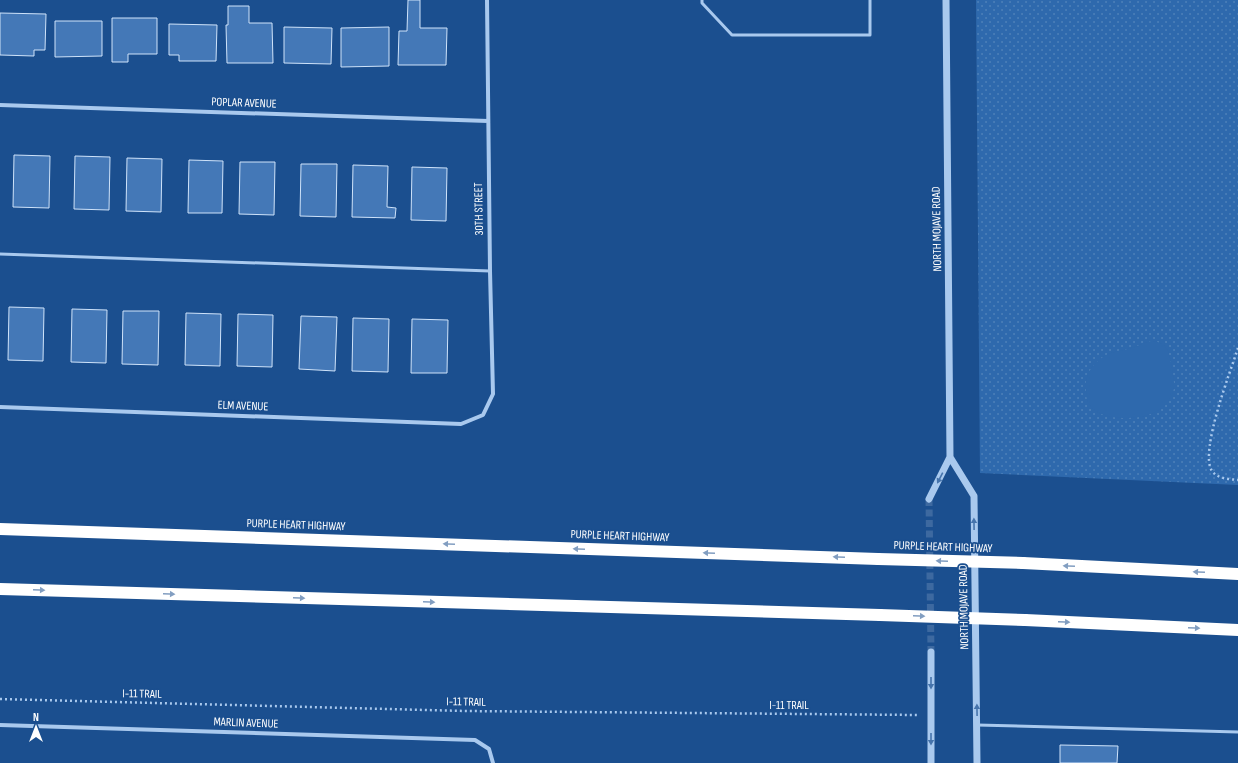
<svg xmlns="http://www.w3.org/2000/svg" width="1238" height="763" font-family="'Sofia Sans Condensed',sans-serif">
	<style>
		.grass { fill: url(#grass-dots) }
		.park { fill: #2e69ad }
		.building { fill: #4478b7; stroke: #cfe3fa }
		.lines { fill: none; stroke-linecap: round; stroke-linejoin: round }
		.tertiary-tunnel { stroke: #3d69a0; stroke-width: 7; stroke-dasharray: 7 3.5; stroke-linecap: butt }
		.path { stroke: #a9c9ee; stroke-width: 2.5; stroke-dasharray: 2 3; stroke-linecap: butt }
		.service { stroke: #a9c9ee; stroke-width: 3 }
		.minor { stroke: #a9c9ee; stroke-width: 4 }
		.tertiary { stroke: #a9c9ee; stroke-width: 7 }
		.motorway { stroke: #fff; stroke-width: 12 }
		.motorway-bridge { stroke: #fff; stroke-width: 12 }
		.oneway { fill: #4674ac }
		.oneway2 { fill: #829ec1 }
		.labels { text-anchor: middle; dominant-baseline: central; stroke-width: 3.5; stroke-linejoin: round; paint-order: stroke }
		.street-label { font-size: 12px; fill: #fff; stroke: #1b4f8f }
	</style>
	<defs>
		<pattern id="grass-dots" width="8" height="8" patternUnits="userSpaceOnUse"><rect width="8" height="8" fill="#2e69ad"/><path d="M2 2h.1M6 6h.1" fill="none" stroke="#4d80b9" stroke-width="1.8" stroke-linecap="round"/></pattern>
	</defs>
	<rect width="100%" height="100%" fill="#1b4f8f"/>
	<path class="grass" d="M976 0H1238V485L980 473Z"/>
	<path class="park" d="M1151 341C1157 341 1163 343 1167 349 1170 354 1175 381 1174 387 1174 390 1172 395 1170 398 1162 414 1141 418 1125 418 1114 418 1093 415 1088 402 1086 398 1086 392 1086 387 1085 374 1092 365 1103 357 1110 352 1119 351 1128 349 1136 347 1143 343 1151 341Z"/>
	<path class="building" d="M408 0H420V28H447L446 65H398L399 31H407Z
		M228 6H249V23H272L273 63H227L226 25H228Z
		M0 13 46 14 45 50H34V56L0 55Z
		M112 18H157V54H128V62H112Z
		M55 21H102V56L55 57Z
		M169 24 217 25 216 61H179V55H169Z
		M284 27 332 28 331 64 284 63Z
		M389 27V66L341 67V28Z
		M14 155 50 156 49 208 13 207Z
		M75 156 110 157 109 210 74 209Z
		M127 158 162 159 161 212 126 211Z
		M189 160 223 161 222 213H188Z
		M240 162H275L274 215 239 214Z
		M301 164H337L336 217 300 216Z
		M353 165 388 166 387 207 396 208 395 218 352 217Z
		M412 167 447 168 446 221 411 220Z
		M9 307 44 308 43 361 8 360Z
		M72 309 107 310 106 363 71 362Z
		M123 311H159L158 365 122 364Z
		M186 313 221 314 220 366 185 365Z
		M238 314 273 315 272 367 237 366Z
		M301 316 337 317 335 371 299 369Z
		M353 318 389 319 388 372 352 371Z
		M412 319 448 320 447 373H411Z
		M1060 745 1118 746 1117 763H1060Z"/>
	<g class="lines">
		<path class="tertiary-tunnel" d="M929 499 931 652"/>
		<path class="path" d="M1238 348C1231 370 1199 452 1212 471 1218 479 1229 479 1238 480
			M0 699 465 711 918 715"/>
		<path class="service" d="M702 0V3L732 35H870V0
			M0 254 490 271
			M977 725 1238 732"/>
		<path class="minor" d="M0 105 488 121
			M0 407 461 424 483 415 493 394 490 271 487 0
			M0 725 475 740 489 749 493 763"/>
		<path class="tertiary" d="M950 457 974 496 977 763
			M929 499 950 457 946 0
			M931 763V652"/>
		<path class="motorway" d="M0 529 878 559
			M1023 563 1238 574
			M0 589 880 615
			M1025 620 1238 630"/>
		<path class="motorway-bridge" d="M878 559 1023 563
			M880 615 1025 620"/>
	</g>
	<defs><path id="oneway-solid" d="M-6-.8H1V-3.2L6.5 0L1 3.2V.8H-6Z"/></defs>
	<g class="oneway">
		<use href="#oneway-solid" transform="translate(940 478) rotate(117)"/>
		<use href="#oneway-solid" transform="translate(974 524) rotate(-91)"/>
		<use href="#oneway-solid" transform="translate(931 683) rotate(90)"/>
		<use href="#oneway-solid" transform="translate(977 710) rotate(-91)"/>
		<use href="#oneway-solid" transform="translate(931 739) rotate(90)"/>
	</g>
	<g class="oneway2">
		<use href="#oneway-solid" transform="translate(449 544) rotate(-178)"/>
		<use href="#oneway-solid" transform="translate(579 549) rotate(-178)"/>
		<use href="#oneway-solid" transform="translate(709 553) rotate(-178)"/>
		<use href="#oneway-solid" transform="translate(839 557) rotate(-178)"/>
		<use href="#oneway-solid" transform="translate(942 561) rotate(-178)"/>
		<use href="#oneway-solid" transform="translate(1069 566) rotate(-177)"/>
		<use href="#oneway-solid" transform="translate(1199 572) rotate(-177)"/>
		<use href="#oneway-solid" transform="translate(39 590) rotate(2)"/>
		<use href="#oneway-solid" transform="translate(169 594) rotate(2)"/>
		<use href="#oneway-solid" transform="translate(299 598) rotate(2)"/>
		<use href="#oneway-solid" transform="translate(429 602) rotate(2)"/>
		<use href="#oneway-solid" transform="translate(919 616) rotate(2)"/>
		<use href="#oneway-solid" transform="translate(1064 622) rotate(3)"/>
		<use href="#oneway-solid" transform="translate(1194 628) rotate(3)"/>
	</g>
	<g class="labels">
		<g class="street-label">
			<text transform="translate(244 103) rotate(2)">POPLAR AVENUE</text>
			<text transform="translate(479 209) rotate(-91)">30TH STREET</text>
			<text transform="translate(937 229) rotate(-91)">NORTH MOJAVE ROAD</text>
			<text transform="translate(243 406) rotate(2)">ELM AVENUE</text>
			<text transform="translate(296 525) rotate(2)">PURPLE HEART HIGHWAY</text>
			<text transform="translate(620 536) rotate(2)">PURPLE HEART HIGHWAY</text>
			<text transform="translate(943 547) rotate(2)">PURPLE HEART HIGHWAY</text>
			<text transform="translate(964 607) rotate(-91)">NORTH MOJAVE ROAD</text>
			<text transform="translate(142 694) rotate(1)">I-11 TRAIL</text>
			<text transform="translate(466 702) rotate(1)">I-11 TRAIL</text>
			<text x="789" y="705">I-11 TRAIL</text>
			<text transform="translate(246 723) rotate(2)">MARLIN AVENUE</text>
		</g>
	</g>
	<g transform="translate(36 727)" stroke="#1b4f8f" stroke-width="3" paint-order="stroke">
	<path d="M0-3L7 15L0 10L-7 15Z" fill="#ffffff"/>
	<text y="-6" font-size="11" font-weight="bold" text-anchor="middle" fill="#ffffff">N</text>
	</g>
</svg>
